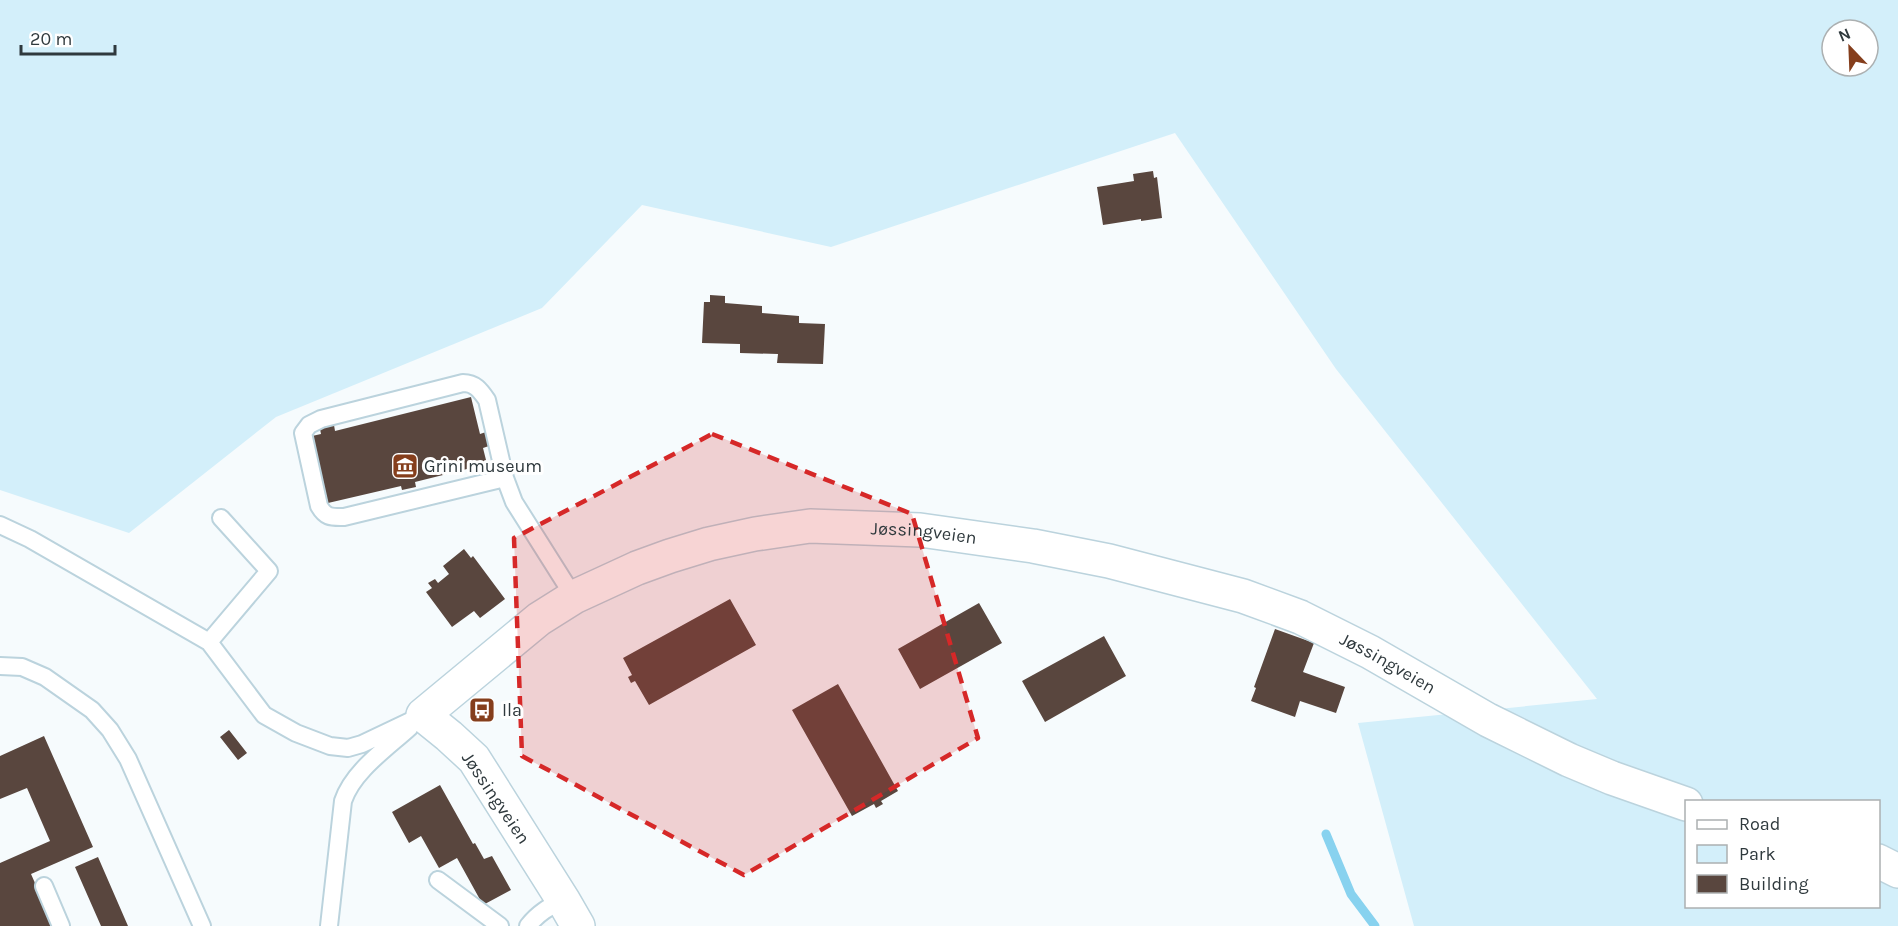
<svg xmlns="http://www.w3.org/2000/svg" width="1898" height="926" font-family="Karla,sans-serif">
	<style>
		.green { fill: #d3effa; fill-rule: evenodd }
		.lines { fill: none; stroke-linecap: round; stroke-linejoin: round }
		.stream { stroke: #88d2ef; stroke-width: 9 }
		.building { fill: #59463e }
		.lane-casing { stroke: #bbd3dd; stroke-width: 20 }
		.street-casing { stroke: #bbd3dd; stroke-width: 36 }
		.lane { stroke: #fff; stroke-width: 16 }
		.street { stroke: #fff; stroke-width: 33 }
		.marked { fill: #d62828; fill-opacity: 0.2; stroke: #d62828; stroke-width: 4.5; stroke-dasharray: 12 8; stroke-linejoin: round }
		.labels { text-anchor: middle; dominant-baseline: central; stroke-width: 6; stroke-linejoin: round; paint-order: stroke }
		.poi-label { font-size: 18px; fill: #2f393d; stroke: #fff; text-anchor: start }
		.street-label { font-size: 18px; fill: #2f393d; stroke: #fff }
	</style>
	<rect width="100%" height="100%" fill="#f6fbfd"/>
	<path class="green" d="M0 0H1898V926H1414L1358 723 1597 699 1336 369 1175 133 831 247 642 205 542 308 276 417 129 533 0 490ZM1832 30H1868V66H1832ZM1686 802H1878V906H1686Z"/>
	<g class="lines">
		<path class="stream" d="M1326 834 1351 894 1375 926"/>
	</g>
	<path class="building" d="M1153 171 1154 178 1157 177 1162 218 1141 221V219L1103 225 1097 187 1134 181 1133 174Z
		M710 295 725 296V303L762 306V313L799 316V323L825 324 823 364 777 363 778 354 740 353V344L702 343 704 302H710Z
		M471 397 480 434 486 432 489 446 483 448 487 464 415 482 416 487 402 490 401 486 328 503 312 436 321 434 320 429 334 425 335 431Z
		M464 549 471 558 473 556 505 599 480 618 474 611 452 627 426 592 432 588 428 583 435 579 438 583 449 574 443 566Z
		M730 599 756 645 649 705 635 681 631 683 628 677 632 675 623 658Z
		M979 603 1002 643 920 689 898 649Z
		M1275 629 1314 643 1303 672 1345 687 1336 713 1300 701 1295 717 1251 701 1256 688 1254 687Z
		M1104 636 1126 676 1045 722 1022 681Z
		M838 684 898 791 881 801 883 804 876 808 874 804 852 816 792 710Z
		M229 730 247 753 238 760 220 737Z
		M44 736 93 847 31 874 54 926H0V863L50 841 27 788 0 799V756Z
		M440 785 473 844 475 843 484 859 492 856 511 890 483 905 457 858 439 868 421 836 409 843 392 812Z
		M98 857 128 926H101L75 867Z"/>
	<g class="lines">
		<defs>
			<path id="lane" d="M505 478 344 517C331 517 326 518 319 506L303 433 309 425 321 419 463 383C475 383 480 390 487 400L505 478 514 502 574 597
				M0 525 30 539 209 642 264 715 296 733 330 746 348 748 362 744 423 715
				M209 642 269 571 221 518
				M0 666 22 667 45 677 92 710 110 730 128 759 202 926
				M438 880 500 926
				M44 886 61 926
				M329 926 343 801C353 771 387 748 410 727
				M528 926C538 913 549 907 563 900"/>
			<g id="street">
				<path d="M1878 861 1898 871"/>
				<path id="s1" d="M578 926 563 900 474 759 449 736 423 715 539 619 574 597 637 568 670 556 709 544 755 534 810 526 920 530 1033 546 1109 561 1243 596 1300 617 1370 652 1488 720 1569 760 1612 778 1686 804"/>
			</g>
		</defs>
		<use href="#lane" class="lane-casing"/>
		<use href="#street" class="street-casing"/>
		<use href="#lane" class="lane"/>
		<use href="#street" class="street"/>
	</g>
	<path class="marked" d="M712 434 912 514 978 738 744 875 522 756 514 538Z"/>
	<defs>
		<symbol id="museum-square" viewBox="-11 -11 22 22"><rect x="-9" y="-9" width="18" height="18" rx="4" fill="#853e1c" stroke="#fff"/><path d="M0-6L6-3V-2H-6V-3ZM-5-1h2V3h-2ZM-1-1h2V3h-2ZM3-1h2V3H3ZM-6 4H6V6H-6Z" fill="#fff"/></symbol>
		<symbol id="bus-square" viewBox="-11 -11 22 22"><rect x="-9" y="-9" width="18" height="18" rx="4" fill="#853e1c" stroke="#fff"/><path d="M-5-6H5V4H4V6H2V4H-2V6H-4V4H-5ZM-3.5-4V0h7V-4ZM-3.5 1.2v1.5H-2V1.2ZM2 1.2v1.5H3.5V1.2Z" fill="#fff"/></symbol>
	</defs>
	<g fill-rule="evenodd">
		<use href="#museum-square" x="390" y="451" width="30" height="30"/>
		<use href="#bus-square" x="467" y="695" width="30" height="30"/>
	</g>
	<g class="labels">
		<g class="poi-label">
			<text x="424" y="466">Grini museum</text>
			<text x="502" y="710">Ila</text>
		</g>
		<g class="street-label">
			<text stroke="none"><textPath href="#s1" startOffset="818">Jøssingveien</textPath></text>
			<text stroke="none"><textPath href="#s1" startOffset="1304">Jøssingveien</textPath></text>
			<text transform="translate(496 798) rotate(56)">Jøssingveien</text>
		</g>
	</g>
	<rect x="1685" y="800" width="195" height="108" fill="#ffffff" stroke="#acb0b1" stroke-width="1.5"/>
	<rect x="1697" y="820" width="30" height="9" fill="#ffffff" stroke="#acb0b1" stroke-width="1.5"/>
	<text x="1739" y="830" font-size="18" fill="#2f393d">Road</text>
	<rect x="1697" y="845" width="30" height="18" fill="#d3effa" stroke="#acb0b1" stroke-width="1.5"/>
	<text x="1739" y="860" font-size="18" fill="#2f393d">Park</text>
	<rect x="1697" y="875" width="30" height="18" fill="#59463e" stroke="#acb0b1" stroke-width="1.5"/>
	<text x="1739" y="890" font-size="18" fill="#2f393d">Building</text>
	<g transform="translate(1850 48) rotate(337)"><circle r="28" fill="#ffffff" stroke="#acb0b1" stroke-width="1.5"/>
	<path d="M0-4.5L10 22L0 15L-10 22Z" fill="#853e1c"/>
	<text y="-9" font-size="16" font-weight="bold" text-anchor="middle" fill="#2f393d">N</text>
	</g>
	<path d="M21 45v9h94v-9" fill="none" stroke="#2f393d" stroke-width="3"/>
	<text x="30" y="45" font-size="18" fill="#2f393d" stroke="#ffffff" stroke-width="4.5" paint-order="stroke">20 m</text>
</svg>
